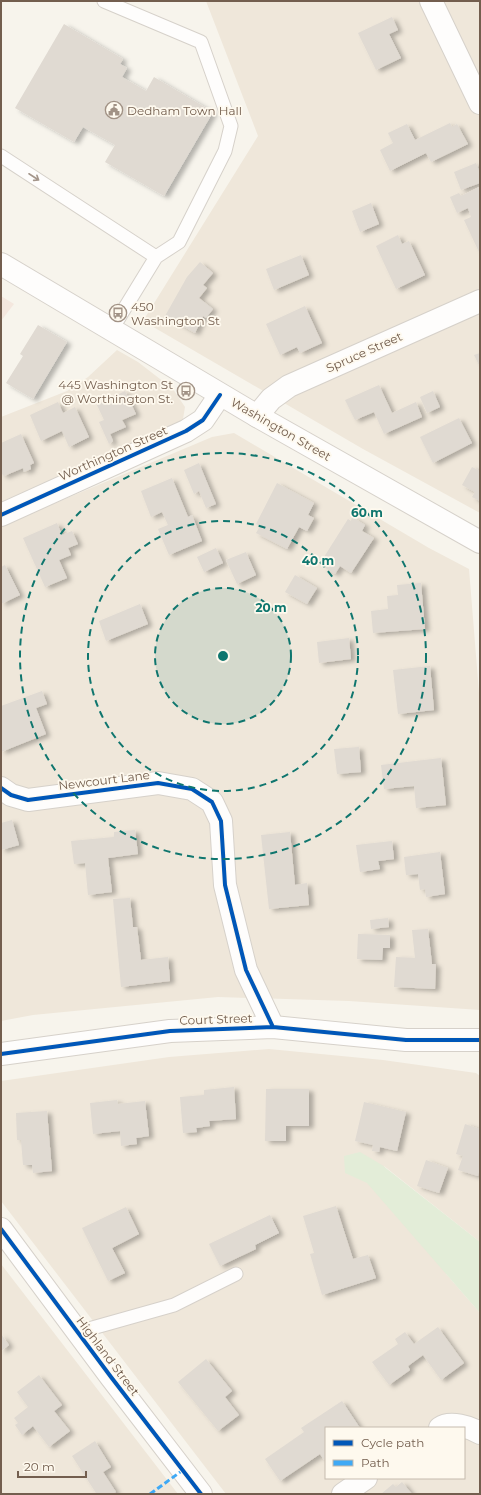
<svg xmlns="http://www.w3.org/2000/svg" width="481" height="1495" font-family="Montserrat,sans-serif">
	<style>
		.residential { fill: #efe7da; fill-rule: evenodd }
		.commercial { fill: #f4e7de }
		.green { fill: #e3edd8 }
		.building { fill: #e0dad2; filter: url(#shadow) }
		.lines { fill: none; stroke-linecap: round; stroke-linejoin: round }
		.lane-casing { stroke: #d6d1ca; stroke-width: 15 }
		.street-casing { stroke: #d6d1ca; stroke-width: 24 }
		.secondary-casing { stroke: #d6d1ca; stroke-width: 24 }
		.lane { stroke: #fefdfc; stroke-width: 13 }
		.street { stroke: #fefdfc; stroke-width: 22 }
		.secondary { stroke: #fefdfc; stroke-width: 22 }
		.quiet { stroke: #3fa9f5; stroke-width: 3; stroke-dasharray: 6 3; stroke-linecap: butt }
		.cycleway-casing { stroke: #fef9ee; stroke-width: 6 }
		.cycleway { stroke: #0057b8; stroke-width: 4 }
		.oneway { stroke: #a4968b }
		.ring { fill: none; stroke: #0f766e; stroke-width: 2; stroke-dasharray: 7 5 }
		.labels { text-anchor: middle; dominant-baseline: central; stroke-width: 3.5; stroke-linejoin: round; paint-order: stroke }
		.poi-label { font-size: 12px; fill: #735e4e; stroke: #fef9ee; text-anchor: start }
		.street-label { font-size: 12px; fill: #735e4e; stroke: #fef9ee }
		.centre { fill: #0f766e; stroke: #fef9ee; stroke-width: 2 }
		.ring-label { font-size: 12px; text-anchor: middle; font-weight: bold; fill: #0f766e; stroke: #fef9ee; stroke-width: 3.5; stroke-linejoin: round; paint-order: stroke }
	</style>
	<defs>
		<filter id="shadow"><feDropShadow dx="4.5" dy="2.5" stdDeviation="2" flood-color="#0004"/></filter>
	</defs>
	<rect width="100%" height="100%" fill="#f7f4ec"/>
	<path class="residential" d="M206 1H480V513L363 449 143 321 258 136Z
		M117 350 138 362 173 389 185 407 183 419 173 426 1 502V417L67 391 88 377Z
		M234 433 429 548 469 569 480 705V1010L349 1001 218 997 33 1015 1 1021V526L212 437Z
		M269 1049 383 1060 476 1073 480 1076V1242L384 1166 447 1275 480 1313V1494H226L1 1201V1081L169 1057ZM326 1428H464V1478H326Z
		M1 1264 178 1494H1Z"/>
	<path class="commercial" d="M1 296 14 304 1 321Z"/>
	<path class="green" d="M360 1152 382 1165 480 1242V1313L367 1183 345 1173 344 1156Z"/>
	<path class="building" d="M392 17 398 30 389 34 401 58 376 70 358 33Z
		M64 24 123 59 120 64 127 68 122 77 146 91 154 77 213 112 164 196 105 162 115 145 83 127 74 142 15 108Z
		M450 123 452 127 457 124 468 144 431 162 426 153 390 171 380 150 393 143 388 133 407 124 415 140Z
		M476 163 480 173V183L461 190 454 172Z
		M479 187 480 252H479L464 220 471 217 468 208 457 213 450 197 459 193 461 196Z
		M371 203 379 224 360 232 352 211Z
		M398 235 402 244 409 241 425 275 396 289 376 246Z
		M301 255 309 275 274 290 266 269Z
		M200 262 213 273 203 285 207 288 199 298 213 309 206 318 203 316 195 333 165 316 187 277Z
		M305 306 322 343 300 353 297 347 280 355 266 324Z
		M38 325 67 342 33 399 6 383 23 356 20 354Z
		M480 353V367L474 355Z
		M379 385 392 413 416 402 422 417 384 434 374 412 355 420 345 400Z
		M125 391 136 414 122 420 126 427 110 434 113 441 109 444 99 422 104 420 97 405Z
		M433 391 440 407 427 413 420 397Z
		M58 402 63 413 75 407 89 437 69 447 62 431 41 441 30 415Z
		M459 418 472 443 433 463 420 437Z
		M21 434 34 463 30 465 31 469 24 472 23 468 4 476 1 473V443Z
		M199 463 216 504 206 508 199 491 194 494 184 470Z
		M472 467 480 471V501L472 497 475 492 462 485Z
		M172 478 188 517 192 515 202 541 169 555 158 529 168 525 162 512 151 517 141 491Z
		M277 483 314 503 308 515 314 518 307 531 299 527 287 549 256 533 260 526 256 524Z
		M352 517 365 525 362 531 374 538 351 573 340 566 335 574 324 567 329 560 324 557 348 519 351 521Z
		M57 523 62 535 72 531 78 544 68 548 71 555 59 560 67 578 45 587 23 538Z
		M216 548 223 563 204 572 197 557Z
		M246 552 256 575 237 584 226 560Z
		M5 565 20 595 1 604V567Z
		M295 575 317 588 307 604 285 592Z
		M421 583 425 629 373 633 371 611 388 609 387 596 398 595 397 585Z
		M140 604 148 624 106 641 99 621Z
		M349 638 351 659 319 663 317 642Z
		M430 666 434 710 398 714 393 670Z
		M42 691 47 704 36 708 46 734 1 752V706Z
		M359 747 361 772 337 774 334 749Z
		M441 758 446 805 416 808 414 786 384 789 381 765Z
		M12 820 19 845 1 850V823Z
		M135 830 138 854 108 858 112 892 88 895 85 863 74 864 71 841 114 837V832Z
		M290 832 295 885 307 883 309 905 269 909 261 835Z
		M392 841 394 859 378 861 380 869 360 872 356 845Z
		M440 852 445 894 426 897 425 889 420 890 418 874 406 875 404 857Z
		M130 898 133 927H137L141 960 168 957 170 981 121 987 113 899Z
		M388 918 389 927 371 929 370 920Z
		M428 929 432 964H436L435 989 394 987 396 957 415 958 412 930Z
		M358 934 390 935V948H383L382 960 357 959Z
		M234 1087 236 1119 209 1121 210 1126 196 1128 197 1132 183 1133 180 1097 204 1095V1090Z
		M266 1089H309V1126H286V1141H265Z
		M117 1100 118 1104 145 1101 149 1136 136 1138 137 1144 121 1146 120 1131 93 1134 90 1103Z
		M364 1102 406 1112 397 1151 380 1147 379 1152 372 1151 373 1145 355 1141Z
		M47 1111 52 1171 33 1173 32 1165H23L21 1140H17L16 1113Z
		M465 1124 480 1129V1169L478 1176 458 1170 463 1156 456 1154Z
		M426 1160 448 1168 439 1193 417 1186Z
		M336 1206 353 1259 368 1255 376 1278 322 1295 310 1254 314 1253 303 1216Z
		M126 1207 139 1234 112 1248 125 1273 108 1281 82 1228Z
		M270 1215 279 1233 255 1245 256 1249 220 1266 209 1244Z
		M438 1327 464 1363 441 1380 423 1355 408 1366 410 1370 389 1385 372 1362 398 1344 395 1339 405 1332 414 1344Z
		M1 1334 9 1345 1 1351Z
		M206 1359 232 1391 225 1397 239 1415 218 1431 178 1382Z
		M39 1375 62 1405 54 1411 70 1431 49 1447 33 1426 22 1435 15 1425 18 1423 14 1418 28 1407 17 1392Z
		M342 1401 360 1428H326V1459L324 1460 320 1454 280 1481 265 1459 304 1432 301 1428Z
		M95 1441 111 1467 103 1472 116 1492 113 1494H94L96 1493 72 1456Z
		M402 1482 412 1494H381L393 1484 396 1487Z"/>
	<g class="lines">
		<defs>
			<path id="lane" d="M104 1 201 42 231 126 225 151 179 242 156 257 112 329
				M1 156 156 257
				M78 1332 174 1305 236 1274"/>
			<path id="street" d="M431 1 480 103
				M257 416 271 399 289 386 480 301
				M1 515 186 431 203 420 220 395
				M1 788 11 795 28 800 158 783 192 789 212 802 221 821 225 885 246 970 273 1027
				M1 1229 111 1377 201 1494
				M440 1428C450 1421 470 1427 480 1433
				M343 1494 366 1478"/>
			<path id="secondary" d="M1 264 257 416 480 542
				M1 1054 170 1031 273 1027 406 1040H480"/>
		</defs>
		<use href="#lane" class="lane-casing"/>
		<use href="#street" class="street-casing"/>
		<use href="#secondary" class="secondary-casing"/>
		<use href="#lane" class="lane"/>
		<use href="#street" class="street"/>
		<use href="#secondary" class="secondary"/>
		<path class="quiet" d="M150 1494 183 1470"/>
		<defs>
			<path id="cycleway" d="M1 515 186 431 203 420 220 395
				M1 788 11 795 28 800 158 783 192 789 212 802 221 821 225 885 246 970 273 1027
				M1 1054 170 1031 273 1027 406 1040H480
				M1 1229 111 1377 201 1494"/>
		</defs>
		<use href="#cycleway" class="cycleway-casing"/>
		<use href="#cycleway" class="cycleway"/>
	</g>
	<defs><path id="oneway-shaft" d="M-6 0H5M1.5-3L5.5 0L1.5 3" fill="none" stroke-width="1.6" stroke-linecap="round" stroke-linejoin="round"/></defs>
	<use class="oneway" href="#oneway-shaft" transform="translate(34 177) rotate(33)"/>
	<circle cx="223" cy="656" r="68" fill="#0f766e" fill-opacity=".12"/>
	<g class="ring">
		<circle cx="223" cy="656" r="68"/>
		<circle cx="223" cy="656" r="135"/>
		<circle cx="223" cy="656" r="203"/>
	</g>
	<defs>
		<symbol id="civic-ring" viewBox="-11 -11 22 22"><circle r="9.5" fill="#fef9ee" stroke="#a19285" stroke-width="1.5"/><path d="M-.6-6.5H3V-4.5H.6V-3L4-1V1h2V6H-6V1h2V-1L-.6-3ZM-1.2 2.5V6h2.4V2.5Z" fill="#a19285"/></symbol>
		<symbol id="bus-ring" viewBox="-11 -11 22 22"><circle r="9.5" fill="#fef9ee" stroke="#a19285" stroke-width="1.5"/><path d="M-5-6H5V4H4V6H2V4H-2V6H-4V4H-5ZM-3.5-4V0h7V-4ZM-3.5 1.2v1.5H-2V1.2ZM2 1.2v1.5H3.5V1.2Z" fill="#a19285"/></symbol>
	</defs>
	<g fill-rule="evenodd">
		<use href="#civic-ring" x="104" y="100" width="20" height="20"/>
		<use href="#bus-ring" x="108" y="303" width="20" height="20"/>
		<use href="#bus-ring" x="176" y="381" width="20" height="20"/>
	</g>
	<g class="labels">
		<g class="poi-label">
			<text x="127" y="110">Dedham Town Hall</text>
			<text x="131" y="306">450<tspan x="131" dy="14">Washington St</tspan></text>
			<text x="173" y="384" text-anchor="end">445 Washington St<tspan x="173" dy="14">@ Worthington St.</tspan></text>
		</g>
		<g class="street-label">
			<text transform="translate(364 352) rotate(-24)">Spruce Street</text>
			<text transform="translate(281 429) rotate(30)">Washington Street</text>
			<text transform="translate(113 453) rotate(-24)">Worthington Street</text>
			<text transform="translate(104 780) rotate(-7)">Newcourt Lane</text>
			<text transform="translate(216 1019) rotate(-2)">Court Street</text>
			<text transform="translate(108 1356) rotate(53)">Highland Street</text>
		</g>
	</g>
	<circle cx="223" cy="656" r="6" class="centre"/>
	<g class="ring-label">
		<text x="367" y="517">60 m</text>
		<text x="318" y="565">40 m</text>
		<text x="271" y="612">20 m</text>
	</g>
	<rect width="481" height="1495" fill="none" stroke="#735e4e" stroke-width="4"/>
	<rect x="325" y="1427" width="140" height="52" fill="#fef9ee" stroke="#c6bbae"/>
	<rect x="333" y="1440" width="20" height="6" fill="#0057b8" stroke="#c6bbae"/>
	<text x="361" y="1447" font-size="12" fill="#735e4e">Cycle path</text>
	<rect x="333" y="1460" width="20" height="6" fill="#3fa9f5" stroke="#c6bbae"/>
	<text x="361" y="1467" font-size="12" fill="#735e4e">Path</text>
	<path d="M18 1471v6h68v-6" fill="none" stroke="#735e4e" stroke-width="2"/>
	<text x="24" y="1471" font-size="12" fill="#735e4e" stroke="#fef9ee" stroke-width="3" paint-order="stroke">20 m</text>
</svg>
